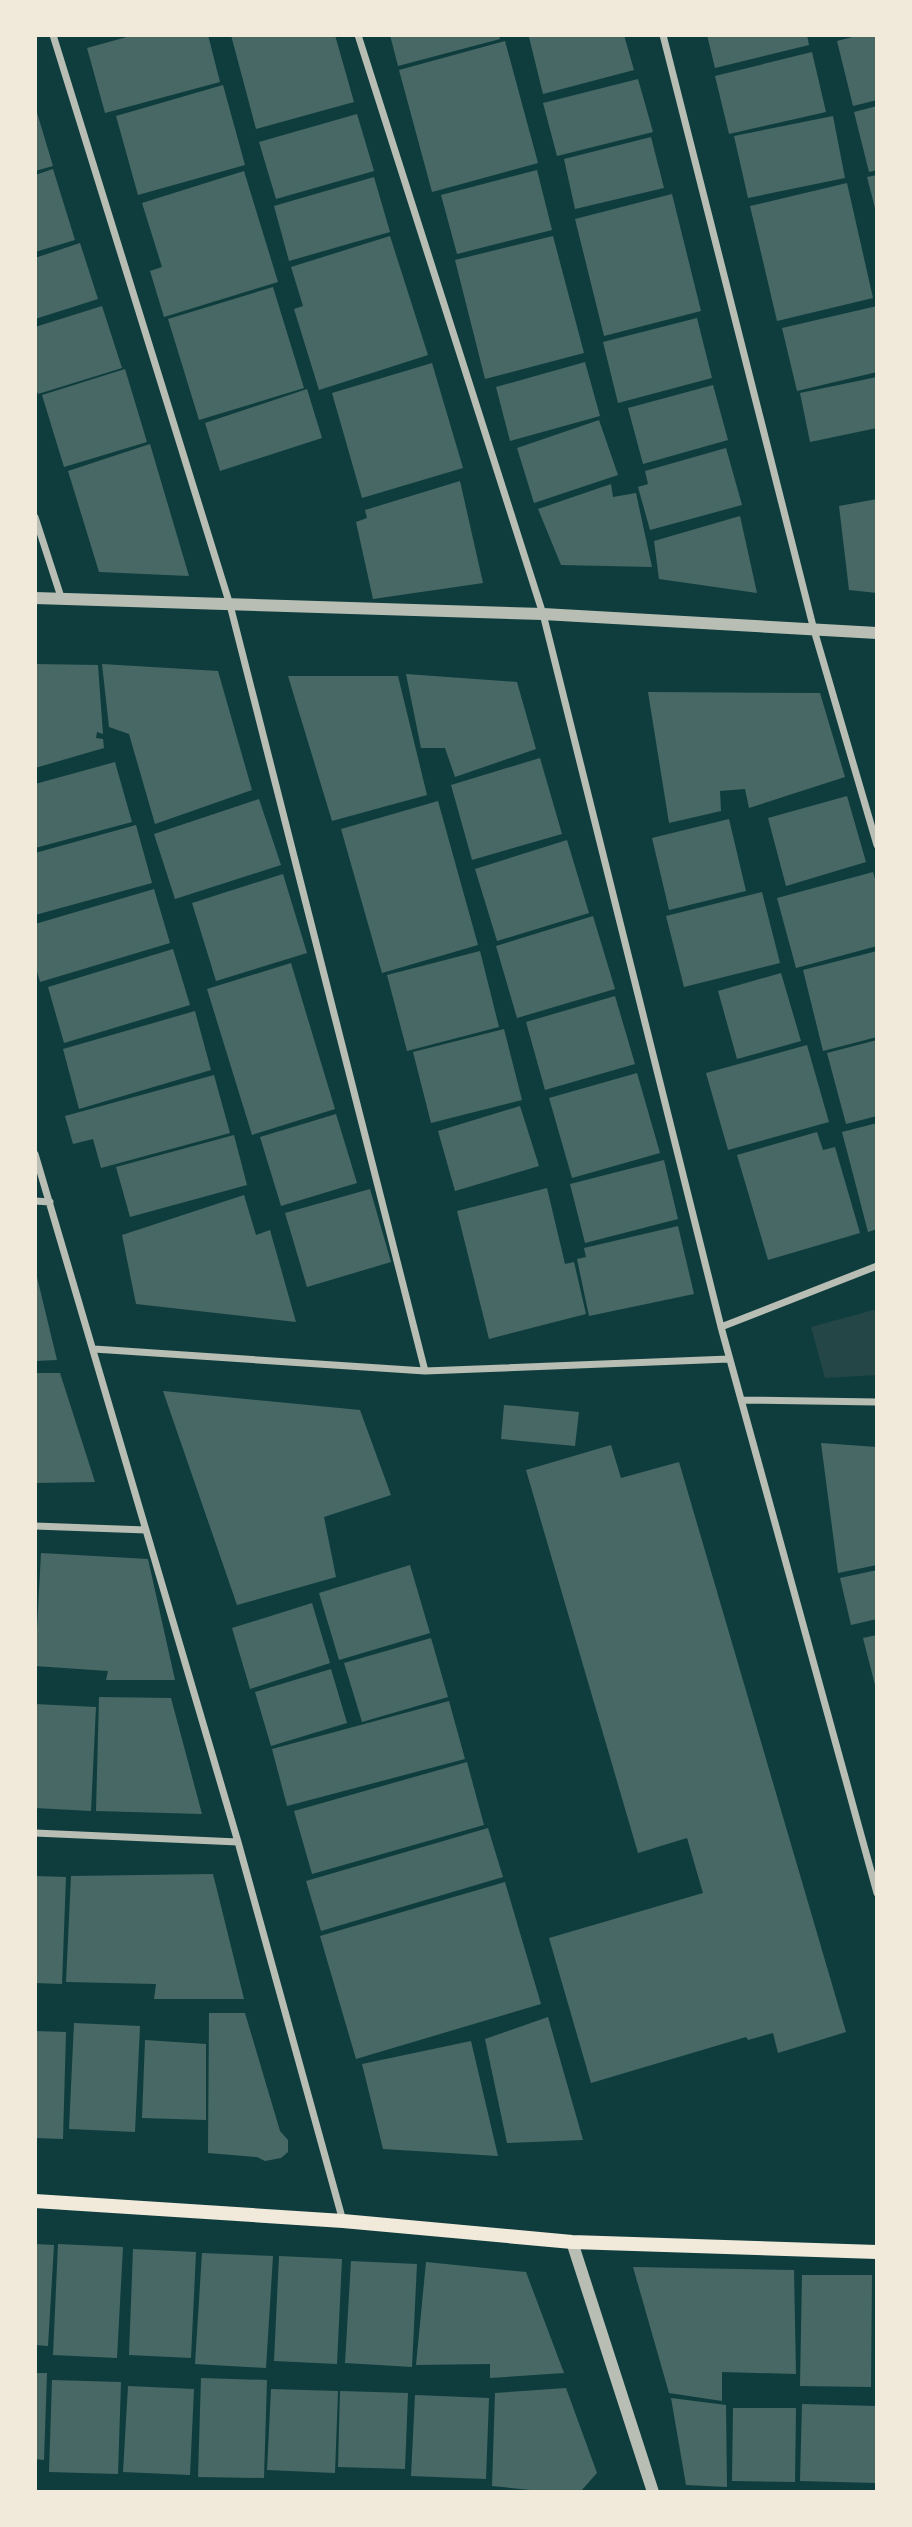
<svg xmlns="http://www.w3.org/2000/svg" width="912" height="2527" font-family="'DM Sans',sans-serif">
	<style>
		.green { fill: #244646 }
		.building { fill: #486865 }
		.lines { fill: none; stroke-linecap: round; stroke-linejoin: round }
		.minor { stroke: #b8beb3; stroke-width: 7 }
		.tertiary { stroke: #b8beb3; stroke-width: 12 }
		.secondary { stroke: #f1e9da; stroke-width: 14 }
	</style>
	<rect width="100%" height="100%" fill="#0f3d3e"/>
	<path class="green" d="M877 1309V1375L825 1378 811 1327Z"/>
	<path class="building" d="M134 35H208L220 82 105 113 87 48Z
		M231 35H335L354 102 256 129Z
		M390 35H499L500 39 398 66Z
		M537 35H624L634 70 543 94 529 37Z
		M707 35H807L809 45 715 68Z
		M860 35H877V100L853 106 837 41Z
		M505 41 538 163 432 192 399 70Z
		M812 52 826 112 729 134 715 76Z
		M638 79 653 132 557 156 543 103Z
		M223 85 245 165 138 195 116 116Z
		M35 106 53 166 35 171Z
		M877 106V170L869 172 854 112Z
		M357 114 374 171 276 199 259 142Z
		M833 116 845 178 748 198 734 136Z
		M651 137 664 188 575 209 564 159Z
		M53 169 75 240 35 252V175Z
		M537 170 552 230 457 254 441 195Z
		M244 171 278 282 164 317 150 271 162 267 142 203Z
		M877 175V212H876L867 177Z
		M374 177 390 232 289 261 274 206Z
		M847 183 873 298 777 321 750 206Z
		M672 194 701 311 604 336 575 219Z
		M390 236 428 355 319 390 294 309 303 306 291 267Z
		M553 236 584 353 485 379 455 260Z
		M80 243 98 299 35 319V258Z
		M273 287 304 388 199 420 168 319Z
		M102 306 122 368 38 394 35 385V327Z
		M877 306V372L797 391 782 328Z
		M697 318 712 378 618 403 603 342Z
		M585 362 600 416 510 441 496 387Z
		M432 363 463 468 362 498 332 393Z
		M125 369 147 442 64 467 42 395Z
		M877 377V428L810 442 800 393Z
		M713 385 728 440 643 464 628 408Z
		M307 389 322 438 220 471 205 423Z
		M599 420 618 475 534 503 517 448Z
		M150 444 189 576 99 572 68 471Z
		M726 448 742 505 650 530 638 487 648 484 645 471Z
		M460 481 483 583 373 599 356 522 367 518 365 510Z
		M611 484 613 497 636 493 652 567 561 565 538 509Z
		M877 499V593L849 590 839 506Z
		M740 516 757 593 659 579 654 541Z
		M35 664 98 665 103 734 97 732 96 738 103 739 104 748 35 768Z
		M102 664 218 671 252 790 155 824 129 734 109 727Z
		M406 674 517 682 536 749 455 777 445 748H421Z
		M288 676H398L427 795 332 821Z
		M648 692 820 693 845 777 749 808 745 789 720 791 721 811 669 823Z
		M540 758 562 834 472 860 451 785Z
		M115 762 132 822 35 848V784Z
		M847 796 866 862 786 886 768 818Z
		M259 799 281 865 175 899 154 834Z
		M438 801 478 945 382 973 341 829Z
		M729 819 746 891 669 910 652 838Z
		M136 825 152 883 35 915V853Z
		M567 840 589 913 497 941 475 869Z
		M873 872 877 886V946L796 968 777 898Z
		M283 874 307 953 216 981 192 903Z
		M154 889 170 943 40 982 35 965V924Z
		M762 892 780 963 684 987 666 916Z
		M593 916 615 989 517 1018 496 946Z
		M173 949 190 1005 64 1043 48 987Z
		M480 951 499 1027 407 1051 387 975Z
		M877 951V1037L823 1051 803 970Z
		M291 963 335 1109 252 1135 207 989Z
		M781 973 801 1041 737 1059 718 991Z
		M615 996 635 1064 545 1090 526 1022Z
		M195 1011 211 1070 79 1109 63 1049Z
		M504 1029 522 1100 431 1123 413 1052Z
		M877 1040V1116L846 1124 827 1053Z
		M807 1045 829 1122 728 1150 706 1073Z
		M637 1073 660 1153 572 1178 549 1098Z
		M214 1075 230 1133 101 1168 93 1139 73 1144 65 1116Z
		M520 1106 539 1166 455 1191 438 1131Z
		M336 1114 357 1183 281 1206 260 1137Z
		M877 1123V1229L868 1232 842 1132Z
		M817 1132 823 1150 835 1147 860 1233 768 1260 737 1155Z
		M234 1135 247 1185 130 1217 116 1167Z
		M664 1160 678 1219 585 1243 570 1184Z
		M547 1188 565 1264 574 1262 586 1314 489 1339 457 1211Z
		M370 1189 391 1262 307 1287 285 1213Z
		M244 1195 256 1235 270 1230 296 1322 136 1304 122 1235Z
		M678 1226 694 1294 589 1316 577 1259 586 1257 584 1248Z
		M35 1273H36L57 1360 35 1361Z
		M35 1373H60L95 1482 35 1483Z
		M163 1391 360 1410 391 1495 324 1517 336 1577 237 1605Z
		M504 1405 579 1412 575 1446 501 1439Z
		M821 1443 877 1447V1565L838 1573Z
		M611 1445 621 1478 679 1462 846 2032 778 2053 773 2033 748 2040 746 2037 591 2083 549 1938 703 1893 687 1838 638 1853 526 1470Z
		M41 1553 148 1559 175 1680H106L108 1671 35 1666Z
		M410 1565 430 1633 339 1660 319 1593Z
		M877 1570V1619L851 1625 840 1578Z
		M312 1603 330 1663 250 1689 232 1628Z
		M877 1635V1689H876L863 1638Z
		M431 1638 448 1697 362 1722 344 1663Z
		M331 1669 347 1723 271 1746 255 1692Z
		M99 1697 171 1698 202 1814 96 1811Z
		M449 1701 465 1759 287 1806 272 1749Z
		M35 1704 96 1707 91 1811 35 1808Z
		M467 1762 484 1825 312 1874 294 1811Z
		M488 1828 503 1877 321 1931 306 1881Z
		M213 1874 244 1999H154L156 1984 66 1982 71 1876Z
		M35 1876 66 1877 62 1984 35 1983Z
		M505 1882 541 2004 356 2059 320 1936Z
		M209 2013H245L280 2131 288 2140V2152L281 2158 265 2161 257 2157 208 2153Z
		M548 2017 583 2140 507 2143 485 2039Z
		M74 2023 140 2026 135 2132 69 2129Z
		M35 2031 66 2032 63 2139 35 2138Z
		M145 2040 206 2044V2120L142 2118Z
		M471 2041 498 2156 383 2149 362 2064Z
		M35 2244 54 2245 48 2346 35 2345Z
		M58 2244 123 2247 117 2358 53 2355Z
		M133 2249 196 2252 191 2358 129 2355Z
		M202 2253 273 2256 266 2368 195 2364Z
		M279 2256 342 2259 337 2364 274 2361Z
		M351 2261 417 2264 412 2367 345 2363Z
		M426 2262 526 2272 564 2373 490 2378V2364L416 2365Z
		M633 2267 794 2270 796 2374 722 2372V2401L669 2393Z
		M802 2275H872L871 2387 800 2386Z
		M35 2373H47L44 2460 35 2459Z
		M201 2378 267 2380 264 2478 198 2477Z
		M52 2380 121 2382 118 2474 49 2472Z
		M128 2386 194 2389 190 2475 123 2472Z
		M566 2388 597 2473 580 2492H550L492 2486 495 2393Z
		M271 2389 338 2391 335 2473 267 2470Z
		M340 2391 408 2393 405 2469 338 2467Z
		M415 2395 489 2398 486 2479 411 2476Z
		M671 2398 726 2405 727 2487 686 2485Z
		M802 2404 877 2406V2483L800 2481Z
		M733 2408H796L795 2482 732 2481Z"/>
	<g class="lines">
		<path class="minor" d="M53 35 230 605 425 1371
			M358 35 543 614 721 1327 877 1893
			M663 35 814 630 877 845
			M35 517 61 597
			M35 1154 238 1842 343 2221
			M35 1201 50 1202
			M721 1327 877 1266
			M94 1349 425 1371 729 1359
			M741 1400 877 1402
			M35 1526 146 1530
			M35 1833 238 1842"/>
		<path class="tertiary" d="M35 598 543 614 877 633
			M572 2242 653 2492"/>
		<path class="secondary" d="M35 2201 343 2221 572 2242 877 2252"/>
	</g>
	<rect width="912" height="2527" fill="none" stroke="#f1e9da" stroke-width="74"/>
</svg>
